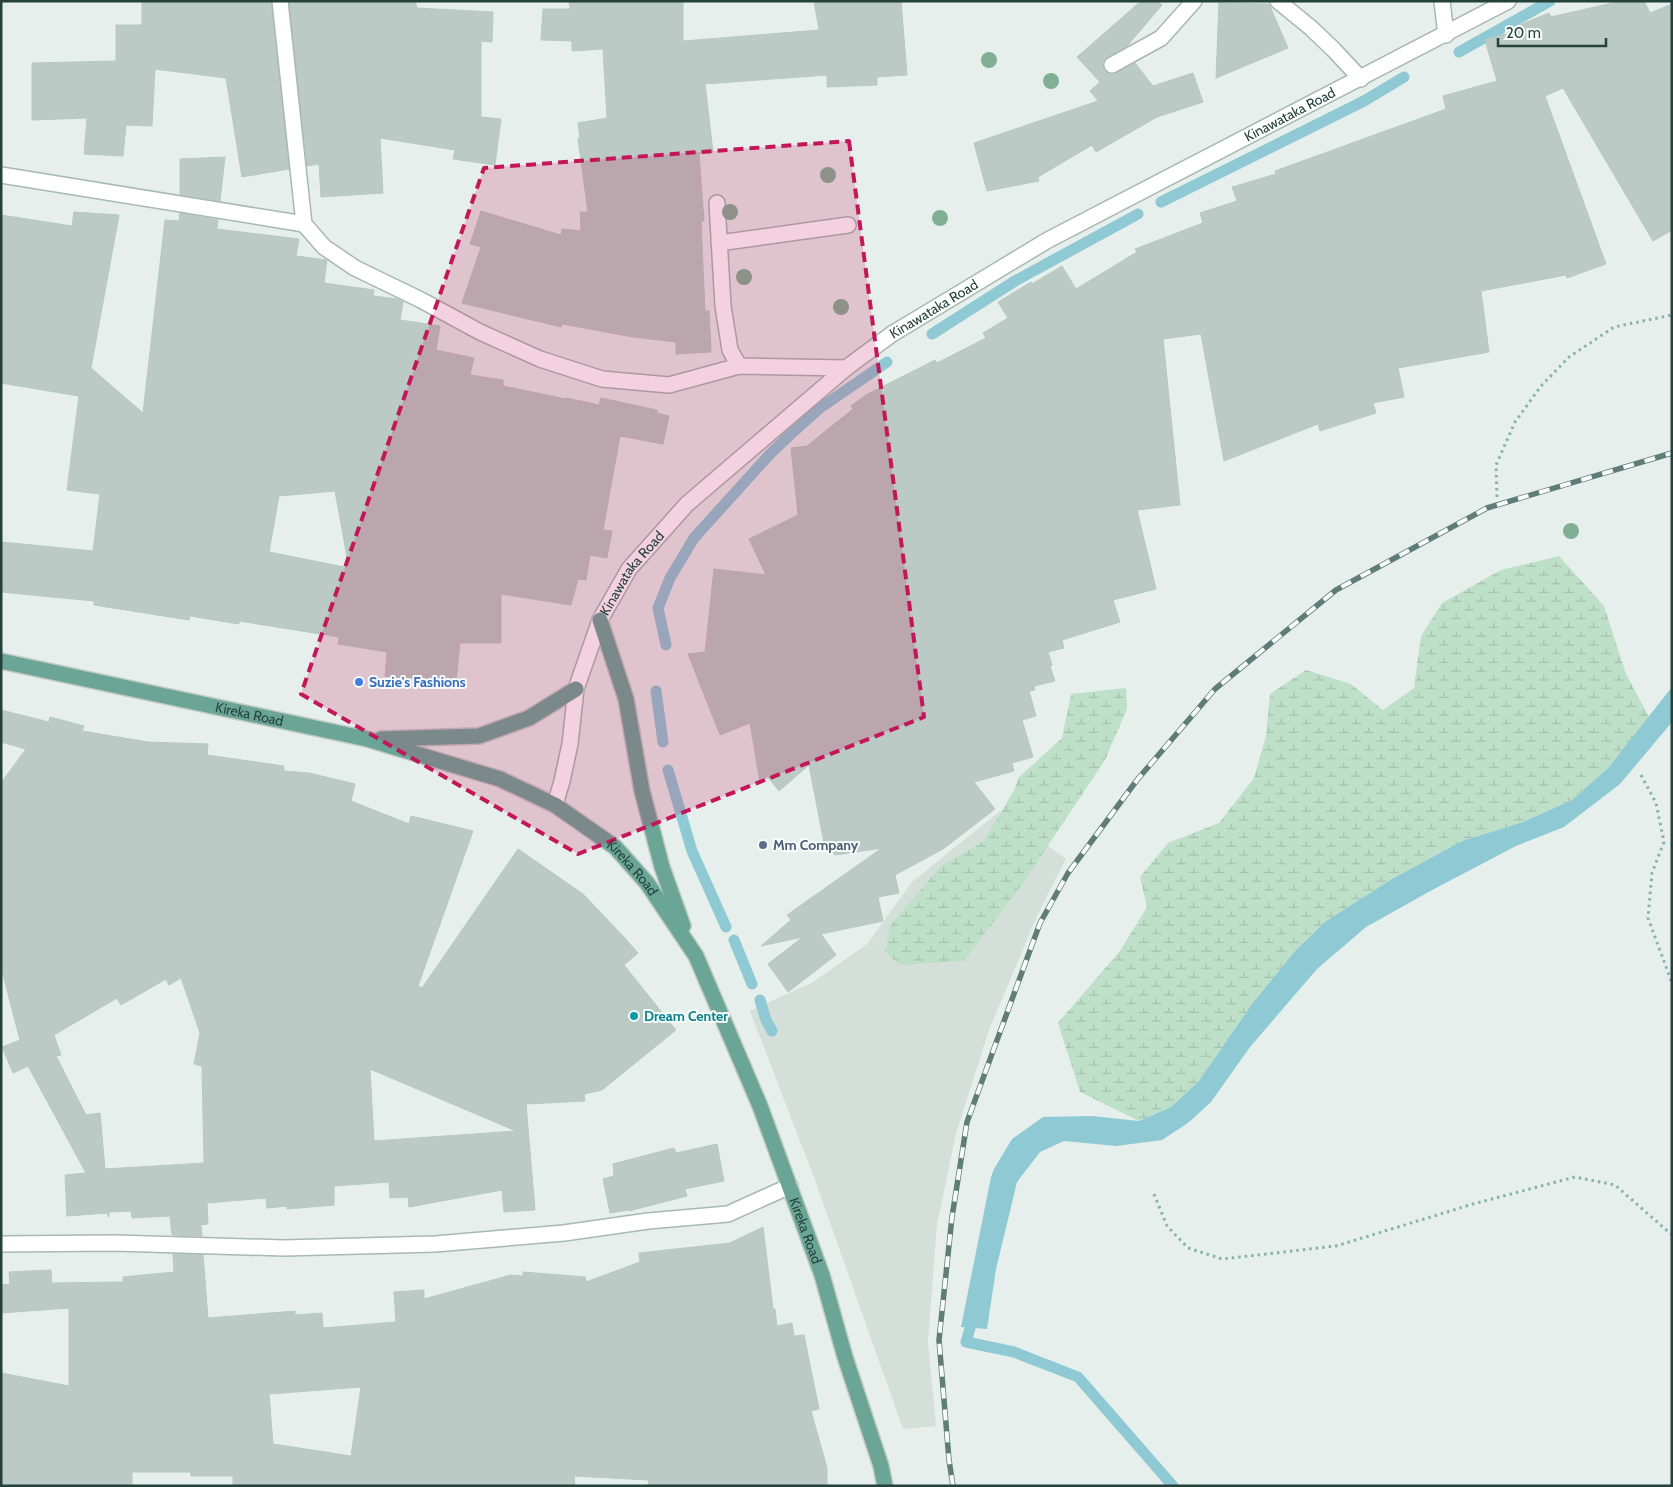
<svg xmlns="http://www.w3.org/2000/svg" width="1673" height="1487" font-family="Cabin,sans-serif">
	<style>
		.built { fill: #d4dfda }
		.wetland { fill: url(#wetland-marsh) }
		.water { fill: #8ec9d4 }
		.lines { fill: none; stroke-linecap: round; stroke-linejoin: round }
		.stream { stroke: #8ec9d4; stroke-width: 11 }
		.building { fill: #bbcac4; stroke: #b8c9c2; fill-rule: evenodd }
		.minor-casing { stroke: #a8b8b2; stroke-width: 18 }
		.major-casing { stroke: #c2cac8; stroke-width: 18 }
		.path { stroke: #86b3a5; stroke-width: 3; stroke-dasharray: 2.5 4; stroke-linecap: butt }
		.minor { stroke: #fff; stroke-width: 15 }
		.major { stroke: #6aa596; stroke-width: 15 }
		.rail-casing { stroke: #5f7d75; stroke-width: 5.5 }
		.rail { stroke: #f7fbf9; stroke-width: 4; stroke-dasharray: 11; stroke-linecap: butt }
		.tree { fill: #80af93 }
		.marked { fill: #c2185b; fill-opacity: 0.2; stroke: #c2185b; stroke-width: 4; stroke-dasharray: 10 6; stroke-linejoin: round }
		.shop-dot { fill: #3f7fe0; stroke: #f7fbf9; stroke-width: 2 }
		.service-dot { fill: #5c6f8a; stroke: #f7fbf9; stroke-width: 2 }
		.culture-dot { fill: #0f9aa8; stroke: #f7fbf9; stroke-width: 2 }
		.labels { text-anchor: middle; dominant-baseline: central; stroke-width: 4; stroke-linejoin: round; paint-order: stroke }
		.street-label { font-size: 14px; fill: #24423a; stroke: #f7fbf9 }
		.shop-label { font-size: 14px; font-weight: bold; fill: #366cbe; stroke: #f7fbf9; text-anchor: start }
		.service-label { font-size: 14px; font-weight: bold; fill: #4e5e75; stroke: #f7fbf9; text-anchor: start }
		.culture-label { font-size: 14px; font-weight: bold; fill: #0d838f; stroke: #f7fbf9; text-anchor: start }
	</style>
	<defs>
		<pattern id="wetland-marsh" width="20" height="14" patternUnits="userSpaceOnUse" patternTransform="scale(1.25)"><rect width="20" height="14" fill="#bfe0c8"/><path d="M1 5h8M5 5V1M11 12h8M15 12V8" fill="none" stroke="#a4c1ad"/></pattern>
	</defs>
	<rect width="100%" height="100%" fill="#e6efeb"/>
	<path class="built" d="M1000 811 1066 859 1037 916 989 1030 956 1134 937 1224 928 1342 936 1426 903 1429 816 1183 750 1011 813 982 867 944 912 882Z"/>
	<path class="wetland" d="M1559 556 1604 606 1626 674 1649 717 1608 768 1572 800 1523 822 1462 841 1392 879 1326 921 1295 951 1252 1004 1199 1081 1171 1107 1139 1121 1080 1092 1058 1023 1120 951 1147 907 1140 877 1168 843 1219 823 1254 778 1266 736 1270 694 1306 670 1351 684 1383 710 1414 688 1421 636 1442 603 1501 570Z
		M1126 688 1127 709 1105 760 1021 886 964 961 900 965 885 952 890 926 940 867 984 841 1014 790 1019 777 1062 738 1071 694Z"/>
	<path class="water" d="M1672 687V722L1620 784 1564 827 1516 846 1434 889 1366 927 1317 969 1250 1047 1211 1102 1188 1123 1162 1140 1116 1146 1064 1141 1040 1152 1017 1182 996 1269 987 1329 961 1327 991 1177 994 1169 1012 1139 1043 1117 1092 1116 1139 1121 1171 1107 1199 1081 1252 1004 1295 951 1326 921 1392 879 1462 841 1523 822 1572 800 1608 768Z"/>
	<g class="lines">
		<path class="stream" d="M1459 52 1550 1
			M1161 202 1364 101 1404 77
			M932 334 1015 281 1138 214
			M666 645 658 608 670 578 694 538 770 454 791 434 820 408 887 362
			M656 691 663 742
			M668 770 692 851 726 927
			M734 940 752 984
			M760 1000 766 1020 772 1031
			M974 1314 966 1342 1014 1352 1078 1377 1173 1486"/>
	</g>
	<path class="building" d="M142 1H271L289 169 242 177 226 78 155 69 152 126 126 125 123 156 84 154 87 118 32 120V63L116 61V25H142Z
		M289 1H415L417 8 493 12 492 42 481 41V117L501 119 495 165 453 159 455 150 380 138 383 193 321 197 319 164 307 166Z
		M569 1H683V41L819 30 814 1H901L907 75 877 77V85L827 87V75L705 84 713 152 699 153 704 221H701L705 311H709L711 352 676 354V342L633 337 562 324 561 327 462 303 481 247 470 244 481 211 561 235 562 229 581 231 580 212H588L578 139 580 138 578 123 607 118 603 49 572 51V41L541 40 543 9H570Z
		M1141 1H1158L1162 5 1128 45 1104 60 1103 65 1104 70 1108 73 1112 74 1135 63 1153 86 1193 73 1203 102 1157 117 1096 152 1092 145 1038 177 1039 181 987 191 974 143 1098 101 1090 91 1100 82 1077 57Z
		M1621 1H1644L1650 13 1672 4V230L1653 241 1563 88 1545 96 1606 264 1567 278 1566 275 1481 291 1489 352 1398 368 1404 397 1373 403 1376 413 1320 431 1318 424 1224 461 1201 334 1163 339 1180 505 1137 510 1156 589 1113 600 1120 622 1062 640 1064 648 1048 652 1052 665 1050 666 1055 681 1034 686 1035 690 1029 691 1036 716 1022 720 1033 757 1012 763 1014 771 974 782 995 809 943 849 895 875 899 893 878 897 883 921 821 934 836 955 788 992 768 964 803 937 761 946 791 920 787 915 882 848 835 855 824 843 809 765 779 791 767 776 760 783 750 723 720 735 688 654 705 652 714 569 766 575 749 539 798 515 791 448 807 446 853 409 851 406 866 395 935 360 937 363 986 338 983 333 1008 318 998 302 1031 282 1032 284 1062 266 1076 289 1137 252 1135 249 1203 223 1200 213 1237 201 1232 187 1276 174 1275 171 1446 109 1443 96 1497 81 1485 40 1508 33 1507 30 1549 13 1551 17Z
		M1219 3 1269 4 1288 48 1216 78Z
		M225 157 220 201 180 194V159Z
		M74 212 119 215 91 368 143 413 165 220 179 221 180 213 218 220 217 229 299 239 296 256 327 260 324 283 374 290 373 296 397 299 403 302 400 320 440 326 436 350 474 358 470 375 503 380V386L566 399 567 398 599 405 601 398 657 410V413L669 416 663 444 620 436 603 530 612 531 607 558 590 555 586 580 578 579 571 605 501 594V643H460L456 682 385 676 387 652 338 644 339 637 239 621V624L190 616 189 620 94 605V601L1 592V542L93 551 100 494 67 490 79 396 1 383V215L72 226ZM335 491 349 568 269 552 279 496Z
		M1 710 49 722 50 717 84 726 82 731 148 742 208 744 207 755 284 766V771L309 773 355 784 351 801 409 824 411 816 473 831 418 986 422 988 518 849 583 894 623 936 638 953 624 965 676 1030 602 1090 584 1094 585 1101 526 1104 535 1210 504 1212 502 1190 409 1207 408 1197 390 1198 389 1182 334 1186V1205L287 1209V1206L267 1208 266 1198 207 1203 208 1224 201 1225 202 1236 172 1235 170 1216 132 1218 131 1211 109 1212V1217L107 1213 67 1216 65 1175 86 1173 28 1066 13 1073 2 1047 20 1040 1 967V783L26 749 1 742ZM181 978 200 1033 194 1064 202 1066 204 1163 105 1169 100 1113 86 1115 56 1056 61 1055 54 1035 117 998 121 1005 166 979 169 985ZM370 1069 516 1131 374 1141Z
		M717 1144 724 1181 685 1189 687 1196 629 1211V1210L610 1213 603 1179 614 1176 613 1164 674 1148 676 1153Z
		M763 1227 773 1309H775L777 1326 792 1323 794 1336 804 1335 819 1409 811 1411 827 1468V1486H648L649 1480 574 1476 575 1486H233V1476H191V1472H132V1486H1V1373L69 1386V1308L1 1313V1285L10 1284 9 1272 51 1270 52 1283 123 1282V1277L174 1272 173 1254 203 1255 208 1318 295 1311V1315L322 1313 323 1328 396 1322 394 1292 424 1290V1299L511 1275 523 1276V1272L585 1277 586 1282 640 1262 639 1253 730 1243ZM361 1387 351 1456 273 1444 269 1394Z"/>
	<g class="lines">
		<defs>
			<g id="minor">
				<path d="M280 1 304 224 324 247 355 268 421 300 480 332 540 359 602 379 669 385 739 366 846 368"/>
				<path d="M1278 1 1311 28 1333 49 1361 79"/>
				<path d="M1442 1 1446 35"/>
				<path d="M1112 65 1161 38 1194 1"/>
				<path d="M1 175 304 224"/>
				<path d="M717 203 723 306 730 350 739 366"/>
				<path d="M719 243 848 225"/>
				<path id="s1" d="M555 805 562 781 570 744 576 689 600 620 629 569 687 504 846 368 892 334 1048 240 1508 1"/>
				<path d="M1 1244 115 1243 284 1248 435 1244 564 1233 648 1221 728 1214 790 1186"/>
			</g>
			<g id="major">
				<path d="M600 620 626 699 642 791 662 867 683 926"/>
				<path id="s2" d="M1 661 367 739 500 779 555 805 615 847 647 883 696 956 760 1106 822 1275 845 1357 881 1466 885 1486"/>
				<path d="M381 739 479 736 529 718 576 689"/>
			</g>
		</defs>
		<use href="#minor" class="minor-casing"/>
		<use href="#major" class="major-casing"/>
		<path class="path" d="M1497 497 1496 465 1515 422 1541 386 1569 357 1614 327 1672 315
			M1641 775 1656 803 1664 842 1652 873 1648 918 1672 983
			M1154 1194 1167 1226 1188 1248 1222 1259 1336 1246 1473 1204 1575 1177 1615 1185 1672 1235"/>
		<use href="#minor" class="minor"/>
		<use href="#major" class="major"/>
		<defs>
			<path id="rail" d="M953 1486 949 1460 939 1340 952 1217 967 1122 1040 923 1068 873 1137 780 1215 689 1336 590 1487 508 1672 453"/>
		</defs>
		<use href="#rail" class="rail-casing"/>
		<use href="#rail" class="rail"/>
	</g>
	<g class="tree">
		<circle cx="989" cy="60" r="8"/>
		<circle cx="1051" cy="81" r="8"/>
		<circle cx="828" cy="175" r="8"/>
		<circle cx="730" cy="212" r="8"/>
		<circle cx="940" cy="218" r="8"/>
		<circle cx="744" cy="277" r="8"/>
		<circle cx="841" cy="307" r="8"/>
		<circle cx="1571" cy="531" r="8"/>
	</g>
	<path class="marked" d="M849 141 924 717 578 854 301 694 484 168Z"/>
	<circle class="shop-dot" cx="359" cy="682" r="5"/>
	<circle class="service-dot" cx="763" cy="845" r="5"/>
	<circle class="culture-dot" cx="634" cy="1016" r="5"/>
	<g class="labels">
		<g class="street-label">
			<text stroke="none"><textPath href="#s1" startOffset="1058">Kinawataka Road</textPath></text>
			<text stroke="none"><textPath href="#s1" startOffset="652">Kinawataka Road</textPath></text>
			<text stroke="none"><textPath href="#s1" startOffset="248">Kinawataka Road</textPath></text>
			<text stroke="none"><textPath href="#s2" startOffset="254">Kireka Road</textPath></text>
			<text stroke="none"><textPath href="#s2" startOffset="674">Kireka Road</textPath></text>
			<text stroke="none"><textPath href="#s2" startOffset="1079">Kireka Road</textPath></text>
		</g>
		<g class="shop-label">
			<text x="369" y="682">Suzie's Fashions</text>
		</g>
		<g class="service-label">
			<text x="773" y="845">Mm Company</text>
		</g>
		<g class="culture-label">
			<text x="644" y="1016">Dream Center</text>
		</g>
	</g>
	<rect width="1673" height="1487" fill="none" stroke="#24423a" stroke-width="5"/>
	<path d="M1498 38v8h108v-8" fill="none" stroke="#24423a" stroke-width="2.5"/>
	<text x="1506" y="38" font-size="15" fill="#24423a" stroke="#f7fbf9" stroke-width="4" paint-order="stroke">20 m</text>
</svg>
